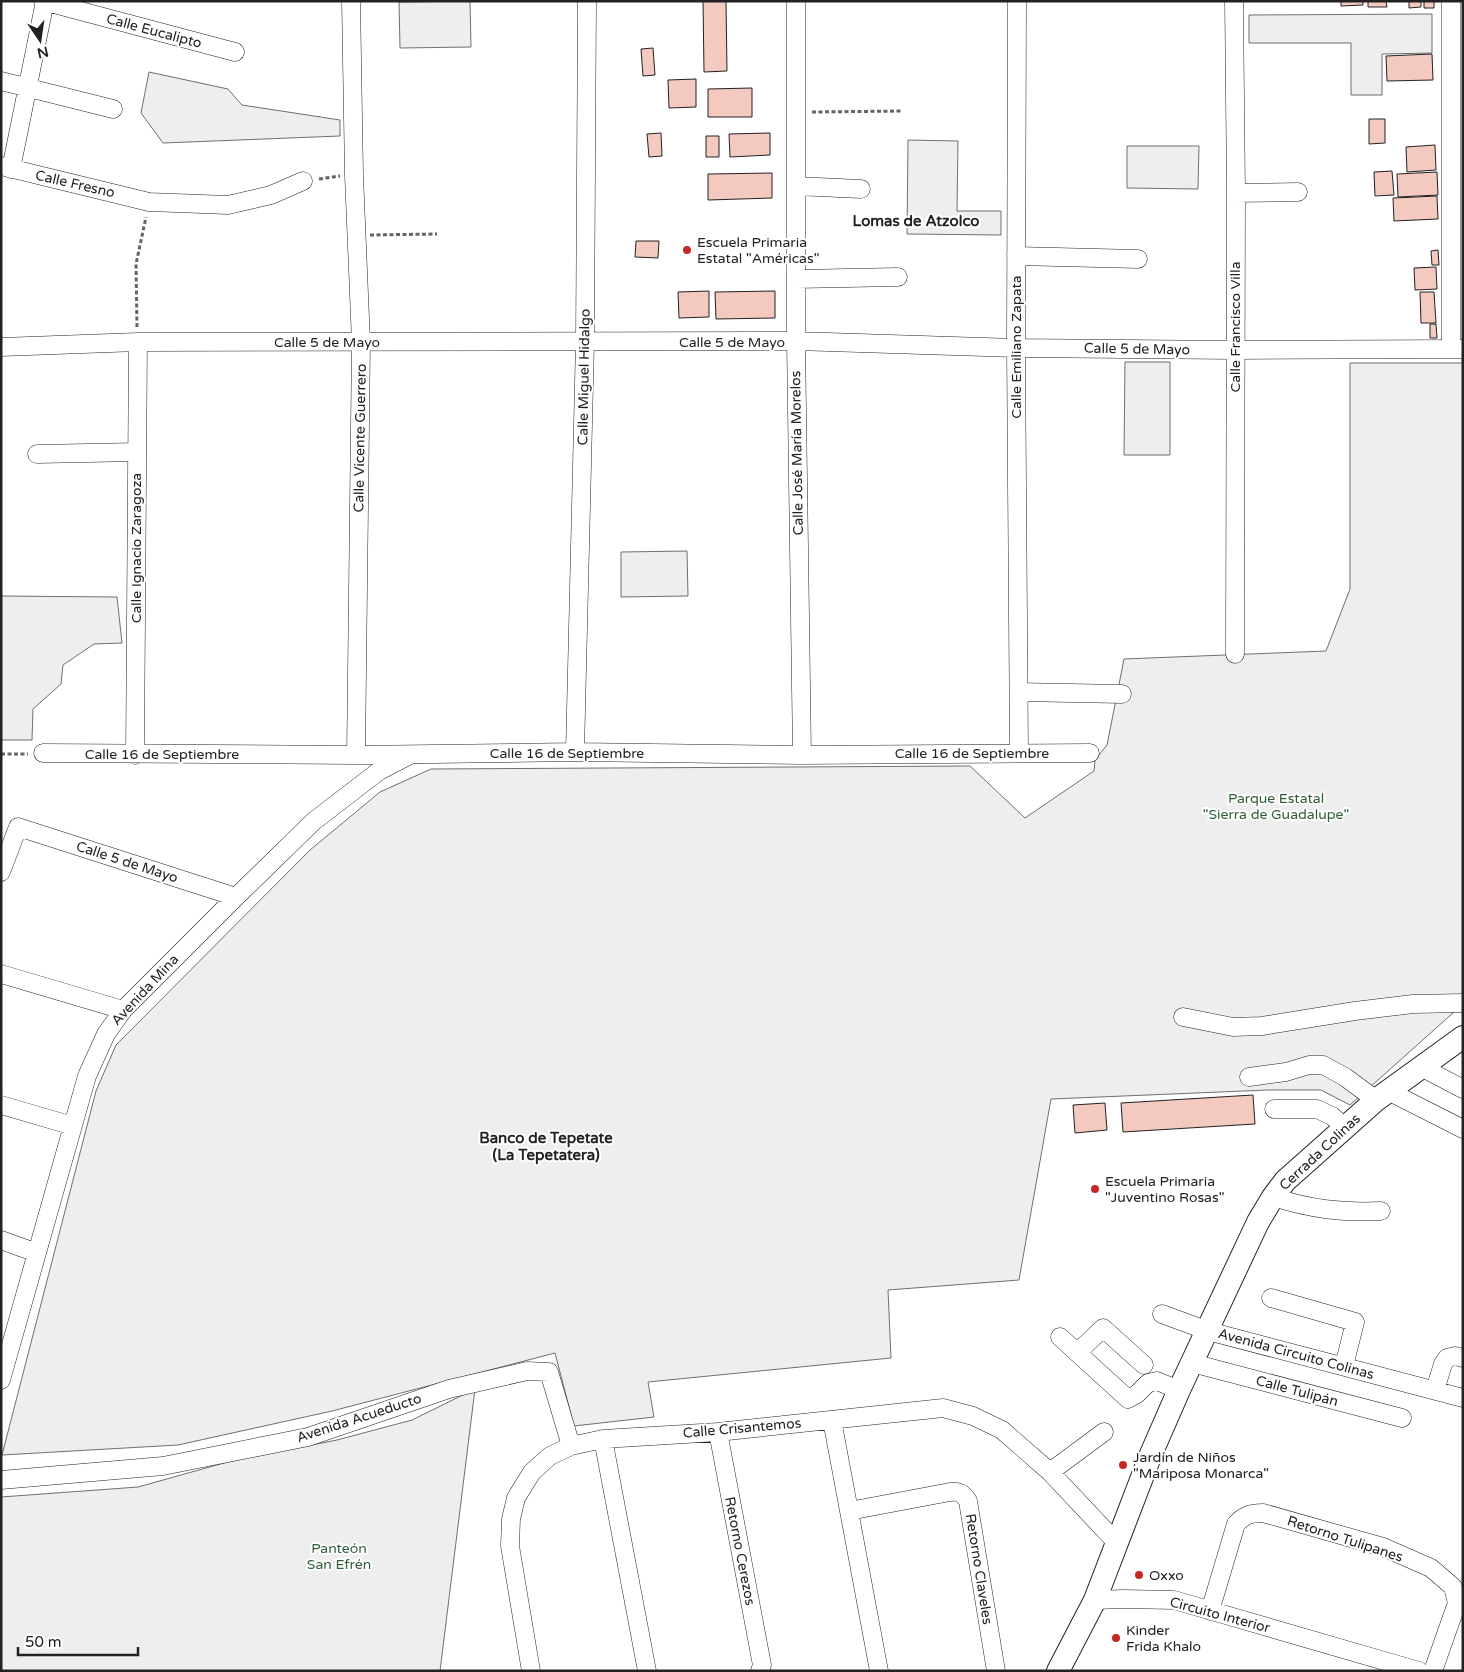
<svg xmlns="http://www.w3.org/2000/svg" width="1464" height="1672" font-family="'Varela Round',sans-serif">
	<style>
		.green { fill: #eee; stroke: #6f6f6f }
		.building { fill: #f3c9c0; stroke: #222 }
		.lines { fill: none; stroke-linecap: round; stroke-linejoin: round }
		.minor-casing { stroke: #222; stroke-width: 19 }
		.major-casing { stroke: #222; stroke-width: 24 }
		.path { stroke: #646464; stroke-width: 3; stroke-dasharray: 4 2.5; stroke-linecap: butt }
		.minor { stroke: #fff; stroke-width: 18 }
		.major { stroke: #fff; stroke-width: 22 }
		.poi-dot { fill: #c62828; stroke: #fff; stroke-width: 2 }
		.labels { text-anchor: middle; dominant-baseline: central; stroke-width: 4; stroke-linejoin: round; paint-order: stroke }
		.street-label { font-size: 14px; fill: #222; stroke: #fff }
		.poi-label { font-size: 14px; fill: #222; stroke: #fff; text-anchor: start }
		.park-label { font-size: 14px; fill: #2f5e38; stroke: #fff }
		.neighbourhood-label { font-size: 15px; font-weight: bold; fill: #222; stroke: #fff }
	</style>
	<rect width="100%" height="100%" fill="#fff"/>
	<path class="green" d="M470 1 471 47 400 48 399 2Z
		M1432 14V53L1382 54V95H1351V43H1249V15Z
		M149 72 228 89 242 105 340 120V136L163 143 141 113Z
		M908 140 958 141 957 211H1001V235L907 234Z
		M1127 146H1199L1198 189 1127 188Z
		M1125 362H1170V455H1124Z
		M1350 363H1463V1004L1350 1105 1321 1090H1268L1051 1099 1019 1280 888 1290 891 1358 648 1382 654 1417 574 1426 555 1353 332 1411 178 1445 2 1455 96 1091 116 1045 310 850 380 792 431 769 970 766 1025 818 1094 771 1095 760 1107 745 1124 659 1326 651 1350 589Z
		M687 551 688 596 621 597V552Z
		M1 596 117 597 122 643 94 644 63 665 61 684 33 709 32 740H1Z
		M475 1389 440 1671H1V1497L138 1487 231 1461 337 1440 412 1420Z"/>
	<path class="building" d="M703 1H726L727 71 704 72Z
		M1341 1H1363V5L1341 6Z
		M1368 1H1386L1387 7H1368Z
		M1409 1H1421V7L1409 8Z
		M1424 1H1434V8H1424Z
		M653 48 655 75 643 76 641 49Z
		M1432 54 1433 80 1387 81 1386 56Z
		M696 79V107L669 108 668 80Z
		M752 88V117H708V89Z
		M1369 119H1385V143L1369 144Z
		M661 133 662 156 649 157 647 134Z
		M770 133V155L730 157 729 134Z
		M706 136H719V157H706Z
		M1435 145 1436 170 1407 172 1406 147Z
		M1392 171 1394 195 1375 196 1374 172Z
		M1437 172 1438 195 1398 197 1397 174Z
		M772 173V198L708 200V174Z
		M1437 196 1438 219 1394 221 1393 198Z
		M636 241H659L658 258 635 257Z
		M1438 250 1439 265H1432L1431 251Z
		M1436 267 1437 289 1415 290 1414 268Z
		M709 291V317L679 318 678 292Z
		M775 291V318L716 319 715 292Z
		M1420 292H1434L1436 323H1421Z
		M1430 324H1436L1437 338H1430Z
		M1253 1095 1255 1124 1123 1132 1121 1103Z
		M1105 1103 1107 1130 1075 1133 1073 1105Z"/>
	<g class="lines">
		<defs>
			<path id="minor" d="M43 1 235 52
				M351 1 354 175 361 342 356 755
				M796 1V341L802 755
				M1017 1 1016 348 1019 752
				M1234 1 1236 193 1235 654
				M1451 1V349
				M1 81 113 109
				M1 166 149 202 228 205 271 195 303 181
				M11 169 45 1
				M796 186 861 189
				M1236 193 1298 192
				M1016 256 1138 259
				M796 279 898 277
				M1 347 138 342 796 341 1016 348 1235 350 1463 349
				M37 454 137 452
				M1019 692 1122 694
				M575 752 585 342 587 1
				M43 753 356 755 575 752 802 755 1090 753
				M135 755 138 342
				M1 872 18 827 236 897
				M1 974 123 1010
				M1183 1017 1233 1027 1262 1026 1355 1011 1413 1004 1463 1003
				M1421 1067 1463 1089
				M1249 1077 1286 1072 1309 1065H1323L1345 1077 1376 1100
				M1388 1091 1463 1129
				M1 1105 73 1126
				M1274 1109H1317L1332 1116 1345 1127
				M1273 1197C1311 1209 1341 1213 1381 1211
				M1 1240 37 1253
				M1271 1298 1355 1322 1344 1366
				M1162 1314 1208 1331 1463 1398
				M1060 1337 1128 1399 1137 1394 1148 1383 1157 1381 1179 1390
				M1077 1353 1103 1328 1144 1365
				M1192 1363 1402 1418
				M1 1380 87 1076 106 1034 123 1010 236 897 314 821 379 771 408 756
				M1435 1390 1443 1364 1447 1358 1455 1356 1463 1358
				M832 1420 879 1671
				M718 1432 762 1665 760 1671
				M603 1439 647 1671
				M1050 1472 1104 1432
				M1 1480 163 1466 308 1437 449 1389 527 1371 549 1372 571 1446
				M849 1511 950 1492C959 1491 963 1493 968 1501L996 1671
				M1095 1600 1123 1599 1174 1600 1419 1671
				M1210 1611 1236 1524C1244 1515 1251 1513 1263 1513L1383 1547 1431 1568 1453 1587 1457 1603 1433 1671
				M531 1671 510 1546 511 1519 516 1498 532 1472 550 1456 571 1446 603 1439 718 1432 943 1408 973 1416 1002 1430 1050 1472 1116 1542"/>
			<path id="major" d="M1058 1671 1095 1600 1151 1454 1179 1390 1258 1222 1273 1197 1285 1181 1376 1100 1463 1037"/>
		</defs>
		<use href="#minor" class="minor-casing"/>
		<use href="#major" class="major-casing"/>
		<path class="path" d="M812 112 902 111
			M319 179 340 176
			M370 235 437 234
			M137 327 136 264 146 217
			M1 754H28"/>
		<use href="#minor" class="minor"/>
		<use href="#major" class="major"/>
	</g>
	<g class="poi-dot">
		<circle cx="687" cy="250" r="5"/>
		<circle cx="1095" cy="1189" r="5"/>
		<circle cx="1123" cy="1465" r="5"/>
		<circle cx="1139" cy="1575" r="5"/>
		<circle cx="1116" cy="1638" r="5"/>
	</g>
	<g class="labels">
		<g class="street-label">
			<text transform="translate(154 31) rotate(15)">Calle Eucalipto</text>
			<text transform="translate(75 184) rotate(13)">Calle Fresno</text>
			<text transform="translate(1235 327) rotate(-90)">Calle Francisco Villa</text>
			<text x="327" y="342">Calle 5 de Mayo</text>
			<text x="732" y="342">Calle 5 de Mayo</text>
			<text transform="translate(1016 347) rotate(-90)">Calle Emiliano Zapata</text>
			<text transform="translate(1137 349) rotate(1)">Calle 5 de Mayo</text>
			<text transform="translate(584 377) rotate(-89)">Calle Miguel Hidalgo</text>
			<text transform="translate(360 438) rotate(-89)">Calle Vicente Guerrero</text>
			<text transform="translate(797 453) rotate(-91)">Calle José María Morelos</text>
			<text transform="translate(136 548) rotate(-90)">Calle Ignacio Zaragoza</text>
			<text x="567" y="753">Calle 16 de Septiembre</text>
			<text x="972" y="753">Calle 16 de Septiembre</text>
			<text x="162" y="754">Calle 16 de Septiembre</text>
			<text transform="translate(127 862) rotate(18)">Calle 5 de Mayo</text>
			<text transform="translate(145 990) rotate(-47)">Avenida Mina</text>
			<text transform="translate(1320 1152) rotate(-43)">Cerrada Colinas</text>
			<text transform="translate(1296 1354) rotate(15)">Avenida Circuito Colinas</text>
			<text transform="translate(1297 1391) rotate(15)">Calle Tulipán</text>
			<text transform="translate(359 1418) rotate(-18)">Avenida Acueducto</text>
			<text transform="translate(742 1428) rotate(-5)">Calle Crisantemos</text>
			<text transform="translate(1345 1539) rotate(18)">Retorno Tulipanes</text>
			<text transform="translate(740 1551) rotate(79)">Retorno Cerezos</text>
			<text transform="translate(979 1569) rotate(81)">Retorno Claveles</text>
			<text transform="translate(1220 1615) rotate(15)">Circuito Interior</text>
		</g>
		<g class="poi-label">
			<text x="697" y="242">Escuela Primaria<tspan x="697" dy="16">Estatal "Américas"</tspan></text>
			<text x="1105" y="1181">Escuela Primaria<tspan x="1105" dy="16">"Juventino Rosas"</tspan></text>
			<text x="1133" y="1457">Jardín de Niños<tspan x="1133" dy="16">"Mariposa Monarca"</tspan></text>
			<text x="1149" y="1575">Oxxo</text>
			<text x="1126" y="1630">Kinder<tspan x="1126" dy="16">Frida Khalo</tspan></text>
		</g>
		<g class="park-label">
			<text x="1276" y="798">Parque Estatal<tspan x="1276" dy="16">"Sierra de Guadalupe"</tspan></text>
			<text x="339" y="1548">Panteón<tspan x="339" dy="16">San Efrén</tspan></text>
		</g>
		<g class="neighbourhood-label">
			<text x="916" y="221">Lomas de Atzolco</text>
			<text x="546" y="1138">Banco de Tepetate<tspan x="546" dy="17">(La Tepetatera)</tspan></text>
		</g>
	</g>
	<rect width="1464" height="1672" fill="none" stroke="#222222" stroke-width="5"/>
	<g transform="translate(40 40) rotate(167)" stroke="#ffffff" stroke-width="4" paint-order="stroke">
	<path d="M0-4L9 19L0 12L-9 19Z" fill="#222222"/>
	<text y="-8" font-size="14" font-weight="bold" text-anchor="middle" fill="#222222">N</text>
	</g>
	<path d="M18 1647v8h120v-8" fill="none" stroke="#222222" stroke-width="2.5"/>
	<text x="25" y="1647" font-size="15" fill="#222222" stroke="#ffffff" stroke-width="4" paint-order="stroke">50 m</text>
</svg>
